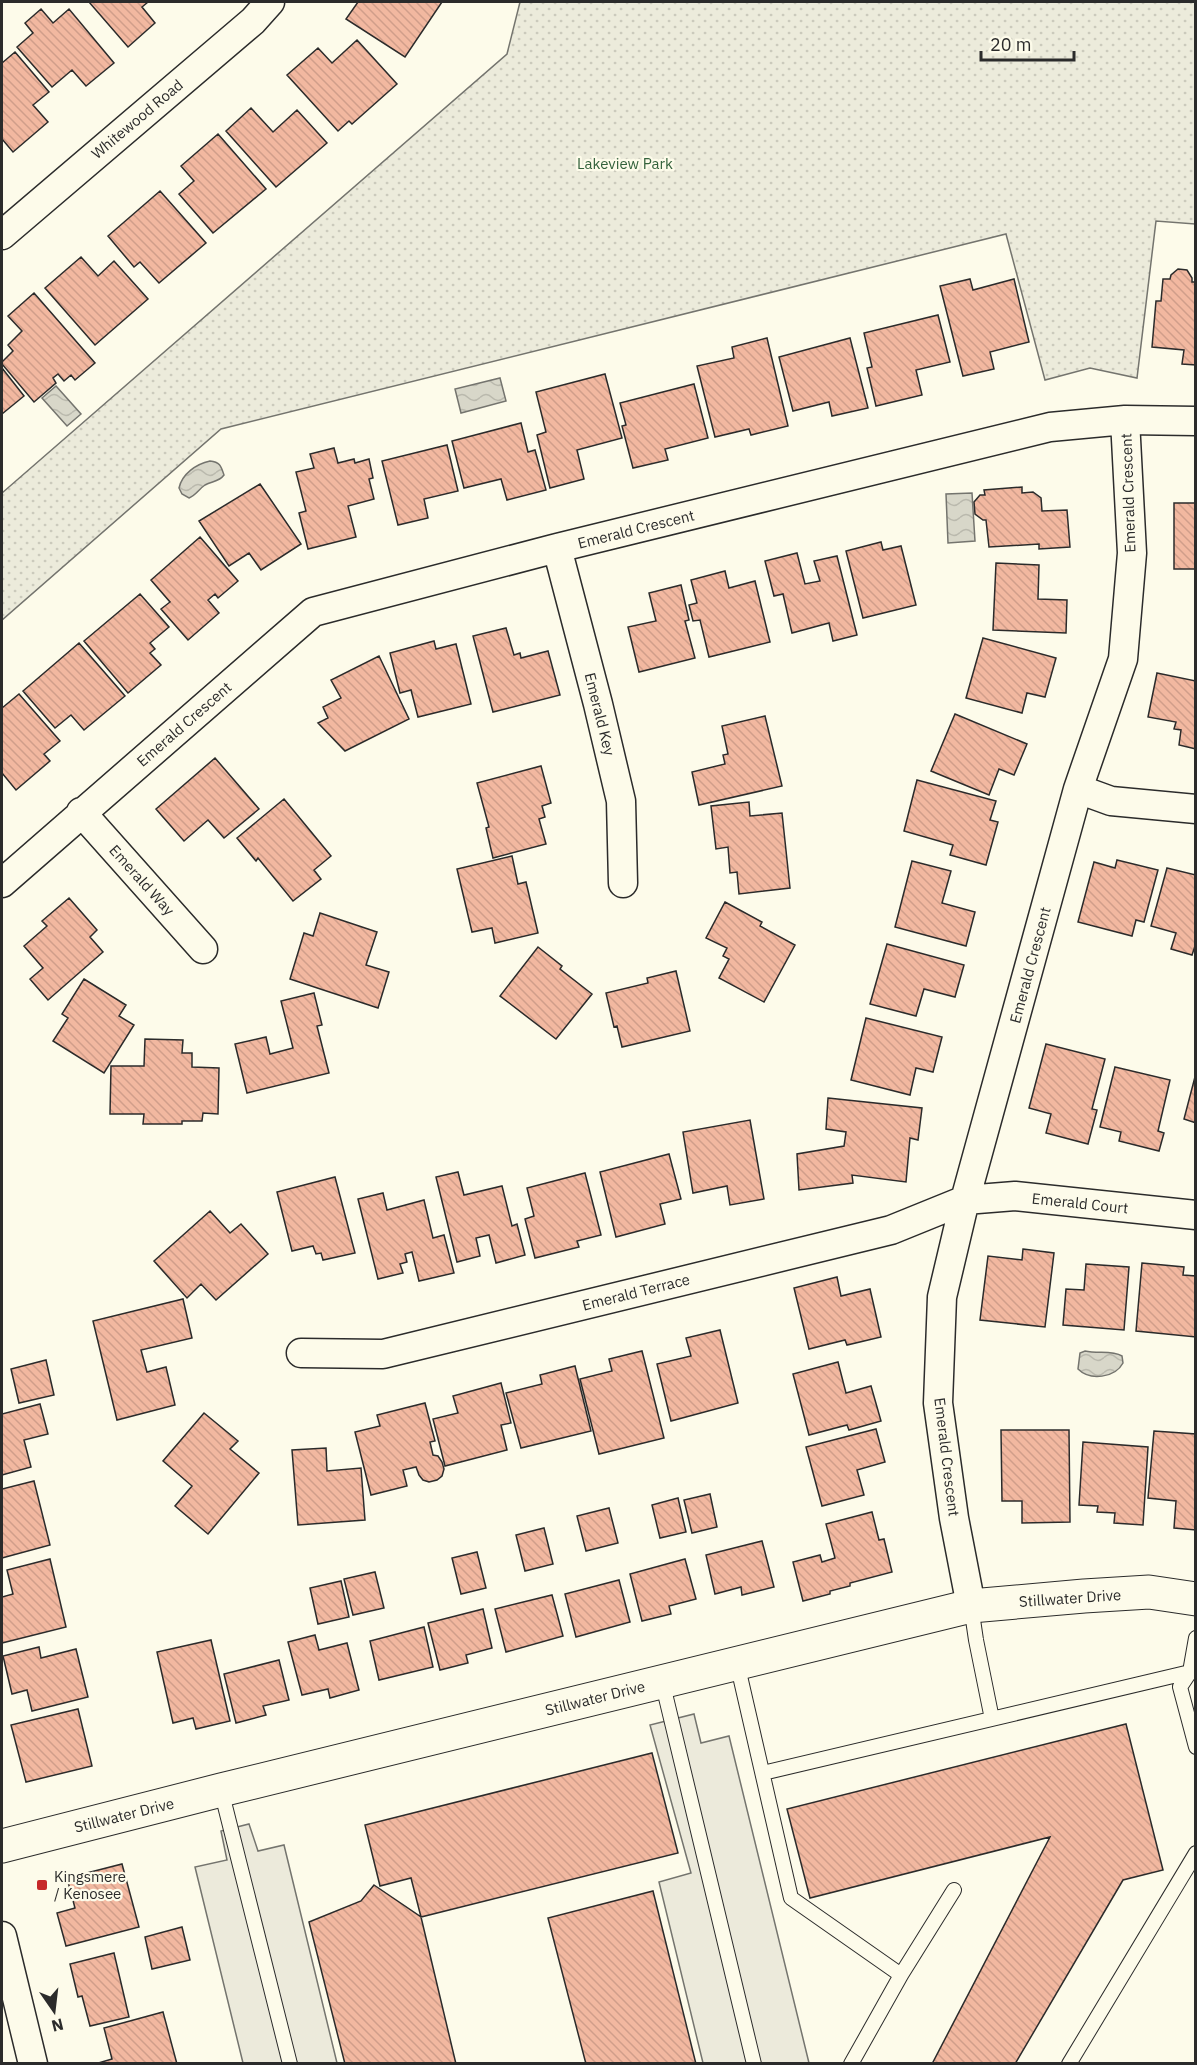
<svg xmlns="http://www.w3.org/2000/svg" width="1197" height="2065" font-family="'IBM Plex Sans',sans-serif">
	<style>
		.park { fill: url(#park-dots); stroke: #74746e; stroke-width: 1.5 }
		.parking { fill: #eceadb; stroke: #74746e; stroke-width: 1.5 }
		.water { fill: url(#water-waves); stroke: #74746e; stroke-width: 1.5 }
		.building { fill: url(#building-back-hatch); stroke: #2b2b2b; stroke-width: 1.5 }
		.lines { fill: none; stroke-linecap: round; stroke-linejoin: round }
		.service-casing { stroke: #2b2b2b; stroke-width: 16 }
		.minor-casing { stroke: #2b2b2b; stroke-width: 31 }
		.tertiary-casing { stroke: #2b2b2b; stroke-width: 35 }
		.service { stroke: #fdfbea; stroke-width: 14 }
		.minor { stroke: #fdfbea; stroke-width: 28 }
		.tertiary { stroke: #fdfbea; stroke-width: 33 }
		.poi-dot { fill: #c62828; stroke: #fdfbea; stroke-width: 2 }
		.labels { text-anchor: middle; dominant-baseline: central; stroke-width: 4.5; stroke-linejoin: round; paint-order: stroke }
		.street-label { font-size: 15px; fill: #2b2b2b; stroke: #fdfbea }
		.park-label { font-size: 15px; fill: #34623c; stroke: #fdfbea }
		.poi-label { font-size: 15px; fill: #2b2b2b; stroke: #fdfbea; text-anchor: start }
	</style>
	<defs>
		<pattern id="park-dots" width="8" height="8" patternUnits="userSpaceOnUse" patternTransform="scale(1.5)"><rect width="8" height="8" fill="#ecebdb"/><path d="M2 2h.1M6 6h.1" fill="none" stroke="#cbcabc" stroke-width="1.8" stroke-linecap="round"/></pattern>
		<pattern id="water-waves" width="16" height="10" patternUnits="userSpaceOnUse" patternTransform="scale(1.5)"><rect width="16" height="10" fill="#d8d7c9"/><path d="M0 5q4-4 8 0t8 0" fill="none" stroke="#bab9ad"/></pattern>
		<pattern id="building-back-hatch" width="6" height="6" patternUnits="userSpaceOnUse" patternTransform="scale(1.5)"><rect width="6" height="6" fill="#f2b8a0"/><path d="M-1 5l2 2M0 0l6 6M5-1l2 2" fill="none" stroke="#d09e8a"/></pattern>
	</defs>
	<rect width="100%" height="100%" fill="#fdfbea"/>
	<path class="park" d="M520 2H1195V224L1156 221 1137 378 1090 368 1045 380 1006 234 221 429 2 620V493L507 54Z"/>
	<path class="parking" d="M694 1714 701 1743 729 1736 809 2063H703L659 1882 691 1873 650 1725Z
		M249 1824 258 1851 284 1845 337 2063H243L195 1867 227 1860 221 1831Z"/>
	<path class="water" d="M500 378 506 401 461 413 455 389Z
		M56 386 81 414 67 426 42 398Z
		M210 461C220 462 221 466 224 475 219 482 212 481 205 485 199 489 196 495 189 498L182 494 179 488C182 474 196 464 210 461Z
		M972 493 975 541 948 543 946 494Z
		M1085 1351C1098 1354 1112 1350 1122 1356L1123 1363C1115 1378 1090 1381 1078 1369L1080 1353Z"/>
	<path class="building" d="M89 2H148L142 7 155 23 128 47Z
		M358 2H442L405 57 346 19Z
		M41 9 53 23 69 9 114 63 86 86 72 70 52 87 17 47 33 33 25 23Z
		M357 40 397 84 352 124 349 121 338 131 287 75 318 48 332 63Z
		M15 52 49 92 33 105 48 122 13 152 2 139V63Z
		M251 108 273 132 297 110 327 143 276 187 226 131Z
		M218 134 266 189 213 233 179 194 194 181 181 166Z
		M160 191 206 243 159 283 140 262 134 267 108 236Z
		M81 257 98 276 114 261 148 299 95 345 45 288Z
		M1178 269 1187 270 1192 278V282H1196V365L1182 364 1184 350 1152 347 1156 301H1161L1163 279H1170L1171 275Z
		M970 279 973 290 1014 279 1029 342 990 352 994 369 963 376 940 286Z
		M34 293 95 363 75 380 71 375 64 381 58 374 53 378 56 383 34 402 2 364V362L13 351 8 345 22 331 8 316Z
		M938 315 950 362 916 370 922 395 876 406 867 368 872 367 864 333Z
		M767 338 788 426 751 435 749 429 715 437 697 366 734 358 732 347Z
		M850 338 868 408 832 416 829 402 793 411 779 357Z
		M2 368 24 396 2 414Z
		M605 374 622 438 577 450 584 479 550 488 537 435 546 432 536 392Z
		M694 384 708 438 665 449 668 460 633 468 622 426 626 425 620 403Z
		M521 423 528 452 535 450 546 490 507 500 501 479 464 488 452 441Z
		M447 445 458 491 424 499 428 518 398 525 382 461Z
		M334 448 338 463 354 459 355 463 369 459 373 478 369 479 374 499 348 506 356 537 308 549 299 513 306 511 296 472 314 468 310 454Z
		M260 484 301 544 261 570 249 553 229 566 199 521Z
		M1022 487V493L1033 492 1041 498 1042 511 1067 510 1070 547 1039 549V544L989 547 986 520H983L975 514 974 502 980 495H985L984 490Z
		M1174 503H1196V569H1174Z
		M200 537 238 581 218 598 215 594 208 600 219 613 188 640 161 609 170 602 151 580Z
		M881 542 883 550 901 546 916 605 863 618 846 551Z
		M797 553 805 584 820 581 814 561 837 556 857 635 833 641 829 623 792 633 783 594 774 596 765 561Z
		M996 563 1039 565 1038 599 1067 600 1066 633 993 630Z
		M725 571 729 588 755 581 770 642 709 657 700 620 693 621 689 605 697 603 691 580Z
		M681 585 689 620 685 621 695 658 639 672 628 627 656 621 649 593Z
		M140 594 169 627 150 643 155 649 150 653 161 665 128 693 84 641Z
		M506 628 514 655 520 653 521 658 548 651 560 695 493 712 473 636Z
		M983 638 1056 658 1045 697 1027 693 1022 713 966 698Z
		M434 641 436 649 456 644 471 704 418 717 411 690 400 693 390 653Z
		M79 643 125 696 84 730 71 715 55 728 23 691Z
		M379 656 409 719 345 751 318 723 328 718 323 707 341 698 331 680Z
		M1157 673 1196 681V749L1179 745 1181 730 1174 729 1176 722 1148 717Z
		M19 694 60 741 44 754 50 761 16 790 2 773V708Z
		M955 714 1027 744 1014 775 999 769 989 795 931 771Z
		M765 716 782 786 699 805 692 772 725 764 723 755 728 754 722 726Z
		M215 758 259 809 224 838 208 820 184 841 156 809Z
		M541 766 551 803 542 806 545 817 539 819 546 844 493 858 486 828 489 827 477 783Z
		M917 780 996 801 990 820 998 822 986 865 950 855 953 845 904 831Z
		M284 799 331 856 314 870 321 879 293 901 258 858 256 861 237 838Z
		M749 802 750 816 782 813 790 888 739 894 737 872 730 873 728 847 716 849 711 806Z
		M512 856 518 884 526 882 538 933 495 943 492 928 472 932 457 869Z
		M1117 860 1158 870 1144 922 1136 920 1132 936 1078 922 1094 862 1115 868Z
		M912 861 951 871 942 903 975 912 966 946 895 927Z
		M1167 868 1196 875V943L1192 955 1171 949 1176 933 1151 926Z
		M69 898 97 930 90 937 103 952 48 1000 30 979 43 968 24 946 47 926 42 921Z
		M725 902 762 922 760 926 795 945 764 1002 719 978 729 959 723 956 727 948 706 938Z
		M320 913 377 932 366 965 389 972 378 1008 290 979 304 933 313 936Z
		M887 944 964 965 955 997 924 989 916 1016 870 1004Z
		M538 947 562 966 560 969 592 994 556 1039 500 996Z
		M676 971 690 1031 622 1047 617 1026 614 1027 606 993 648 983 647 978Z
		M84 979 126 1005 119 1016 134 1025 104 1073 53 1041 68 1018 62 1014Z
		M314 993 322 1025 317 1026 329 1073 247 1093 235 1044 266 1037 270 1054 293 1048 281 1001Z
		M866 1018 942 1037 933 1072 916 1068 910 1095 851 1080Z
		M145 1039 183 1040 182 1053H192V1067L219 1068 218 1114 203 1113 202 1121H182V1124H143L144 1114H110L111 1066H144Z
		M1046 1044 1105 1059 1092 1109 1097 1110 1088 1144 1046 1133 1051 1114 1029 1108Z
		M1115 1067 1170 1080 1158 1131 1164 1133 1159 1151 1119 1141 1121 1132 1100 1127Z
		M1196 1073V1123L1184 1119Z
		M828 1098 922 1108 918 1140 910 1138 906 1182 852 1175 853 1183 799 1190 797 1154 844 1146 846 1132 826 1129Z
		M750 1120 764 1199 730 1205 727 1186 693 1193 683 1132Z
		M669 1154 681 1199 660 1204 665 1224 616 1237 600 1172Z
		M458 1172 464 1195 502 1186 512 1226 517 1224 525 1255 496 1263 489 1235 476 1238 480 1256 457 1262 436 1177Z
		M585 1173 601 1235 577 1241 579 1247 535 1258 525 1219 534 1216 527 1188Z
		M335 1177 355 1253 323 1260 321 1253 316 1254 313 1246 292 1251 277 1192Z
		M383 1193 387 1210 424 1200 433 1238 444 1235 454 1273 419 1281 412 1252 405 1254 407 1262 400 1264 403 1273 378 1279 358 1199Z
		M210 1211 230 1233 241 1224 268 1254 216 1300 201 1284 187 1298 154 1261Z
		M1023 1249 1054 1253 1045 1327 980 1320 988 1256 1022 1260Z
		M1142 1263 1184 1267 1183 1275 1196 1276V1337L1136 1331Z
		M1086 1264 1129 1267 1124 1330 1063 1325 1066 1289 1084 1290Z
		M837 1277 841 1296 870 1289 881 1337 847 1345 845 1340 809 1349 794 1288Z
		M183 1299 192 1338 141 1350 147 1372 166 1367 175 1405 117 1420 93 1321Z
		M720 1330 738 1403 671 1421 657 1364 691 1356 686 1338Z
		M642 1351 664 1438 599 1454 580 1379 612 1371 609 1359Z
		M46 1360 54 1395 19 1403 11 1369Z
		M838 1362 846 1393 871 1386 881 1421 849 1430 847 1425 809 1435 793 1374Z
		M575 1366 591 1431 521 1448 506 1393 542 1384 540 1375Z
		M501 1383 511 1423 501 1425 507 1450 445 1466 433 1419 458 1413 453 1396Z
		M425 1403 435 1441 430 1442 433 1455 438 1456 442 1462 444 1469 442 1476 437 1480 429 1482 423 1480 419 1475 416 1467 403 1470 407 1486 371 1495 355 1432 380 1426 377 1415Z
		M40 1404 48 1434 24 1440 31 1467 2 1475V1414Z
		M204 1413 238 1441 230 1449 259 1473 208 1534 175 1506 192 1486 163 1461Z
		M876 1429 885 1462 857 1470 864 1495 822 1506 806 1447Z
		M1001 1430H1069L1070 1522 1022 1523V1501H1002Z
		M1154 1431 1196 1434V1530L1174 1528 1176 1501 1148 1498Z
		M1083 1442 1148 1447 1143 1525 1114 1523 1115 1513 1097 1512 1098 1506 1079 1505Z
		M326 1448 327 1471 361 1468 365 1520 298 1525 292 1450Z
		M34 1481 50 1545 2 1558V1489Z
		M710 1494 717 1527 692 1533 684 1500Z
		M678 1498 686 1532 660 1538 652 1505Z
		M609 1508 618 1543 586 1551 577 1516Z
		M872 1512 879 1540 884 1539 892 1572 850 1583V1586L830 1591V1594L803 1601 793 1562 820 1555 822 1562 835 1558 826 1524Z
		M544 1528 553 1564 525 1571 516 1535Z
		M762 1541 774 1587 742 1595 741 1587 715 1594 706 1555Z
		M477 1552 486 1588 461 1594 452 1558Z
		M50 1559 66 1627 2 1643V1597L13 1594 7 1570Z
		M685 1559 696 1599 669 1606 671 1614 642 1621 630 1574Z
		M375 1572 384 1608 353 1615 344 1579Z
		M619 1580 630 1622 576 1637 565 1594Z
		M341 1581 349 1617 318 1624 310 1588Z
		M552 1595 563 1636 506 1652 495 1609Z
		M483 1609 492 1648 466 1655 468 1663 440 1670 428 1623Z
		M424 1627 433 1667 379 1680 370 1641Z
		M315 1635 319 1650 347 1643 359 1690 330 1698 328 1689 302 1695 288 1642Z
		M211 1640 230 1721 196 1729 193 1718 173 1723 157 1652Z
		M39 1647 41 1658 76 1649 88 1697 32 1711 27 1690 12 1694 3 1656Z
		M279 1660 289 1700 263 1706 266 1715 236 1723 224 1674Z
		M78 1709 92 1766 26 1782 11 1725Z
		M1126 1724 1163 1870 1123 1880 1015 2064H932L1050 1837 810 1898 787 1809Z
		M652 1753 678 1853 421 1917 411 1878 380 1886 365 1825Z
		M122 1864 139 1927 66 1946 57 1913 75 1908 67 1878Z
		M374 1885 421 1917 456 2064H345L309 1922 361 1901Z
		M653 1891 696 2064H586L548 1918Z
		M182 1927 190 1960 152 1969 145 1937Z
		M114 1953 129 2017 90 2026 82 1996 78 1997 70 1964Z
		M163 2012 177 2064H95L112 2059 104 2028Z"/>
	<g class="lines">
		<defs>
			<path id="service" d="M971 1606 976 1640 992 1719
				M737 1663 791 1898 901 1975 851 2064
				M1190 1672 1196 1638
				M662 1681 754 2064
				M763 1773 1190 1672 1180 1687 1196 1747
				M221 1790 290 2064
				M901 1975 954 1890
				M1069 2064 1196 1853"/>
			<path id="minor" d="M2 235 253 21 270 2
				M1125 420 1196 421
				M557 548 598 704 621 801 623 883
				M1078 789 1111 801 1196 809
				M81 812 203 949
				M2 883 313 612 557 548 1050 427 1125 420 1132 553 1123 659 1078 789 965 1200 942 1297 938 1403 954 1518 971 1606
				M301 1353 383 1354 891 1230 965 1200 1015 1196 1196 1215
				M2 1936 33 2064"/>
			<path id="tertiary" d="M2 1846 221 1790 971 1606 1084 1596 1149 1592 1196 1599"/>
		</defs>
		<use href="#service" class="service-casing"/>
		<use href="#minor" class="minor-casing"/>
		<use href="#tertiary" class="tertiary-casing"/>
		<use href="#service" class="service"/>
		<use href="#minor" class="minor"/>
		<use href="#tertiary" class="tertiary"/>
	</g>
	<rect class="poi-dot" x="36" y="1879" width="12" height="12" rx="3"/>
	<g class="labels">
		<g class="street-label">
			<text transform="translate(137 119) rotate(-40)">Whitewood Road</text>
			<text transform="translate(1128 493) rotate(-92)">Emerald Crescent</text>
			<text transform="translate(636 529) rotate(-14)">Emerald Crescent</text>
			<text transform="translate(600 714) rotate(76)">Emerald Key</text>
			<text transform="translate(184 724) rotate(-41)">Emerald Crescent</text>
			<text transform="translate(142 880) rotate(48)">Emerald Way</text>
			<text transform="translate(1030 965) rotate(-75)">Emerald Crescent</text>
			<text transform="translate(1080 1203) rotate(6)">Emerald Court</text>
			<text transform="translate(636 1292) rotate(-14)">Emerald Terrace</text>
			<text transform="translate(947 1457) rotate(83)">Emerald Crescent</text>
			<text transform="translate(1070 1598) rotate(-4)">Stillwater Drive</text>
			<text transform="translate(595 1698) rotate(-14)">Stillwater Drive</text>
			<text transform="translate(124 1815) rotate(-14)">Stillwater Drive</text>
		</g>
		<g class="park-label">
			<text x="625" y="163">Lakeview Park</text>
		</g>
		<g class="poi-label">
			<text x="54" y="1876">Kingsmere<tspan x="54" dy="17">/ Kenosee</tspan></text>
		</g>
	</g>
	<rect width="1197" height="2065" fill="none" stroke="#2b2b2b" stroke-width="6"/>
	<g transform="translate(54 2011) rotate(166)" stroke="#fdfbea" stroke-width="4.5" paint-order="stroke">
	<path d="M0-4.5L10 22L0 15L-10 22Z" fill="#2b2b2b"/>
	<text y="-9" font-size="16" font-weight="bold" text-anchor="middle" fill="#2b2b2b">N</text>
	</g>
	<path d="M981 51v9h93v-9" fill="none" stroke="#2b2b2b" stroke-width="3"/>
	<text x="990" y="51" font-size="18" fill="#2b2b2b" stroke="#fdfbea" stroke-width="4.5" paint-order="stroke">20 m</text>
</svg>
